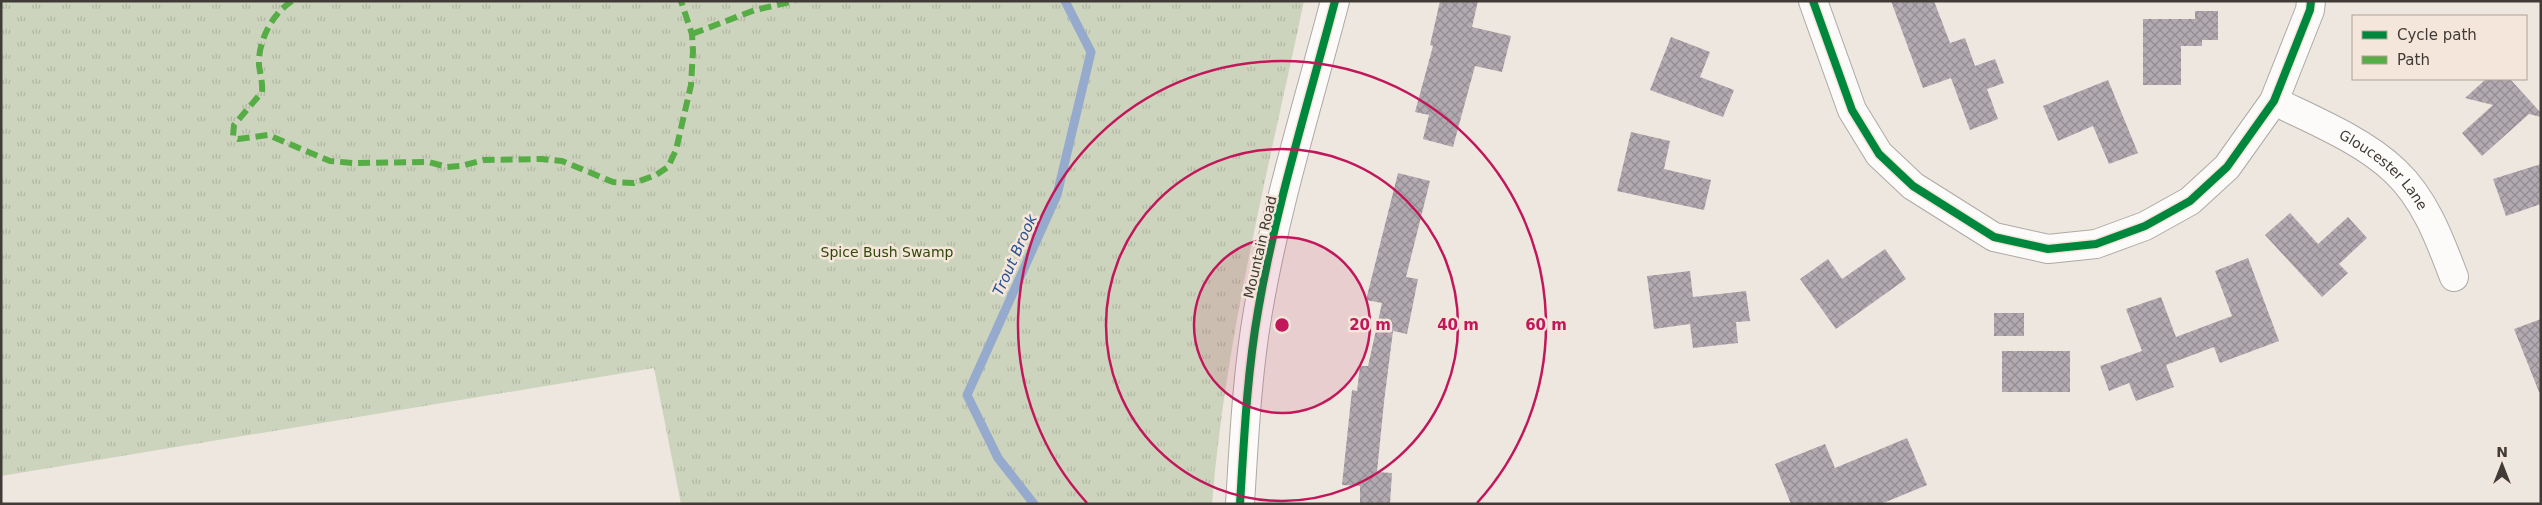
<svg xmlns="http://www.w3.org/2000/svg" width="2542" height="505" font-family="'DejaVu Sans',sans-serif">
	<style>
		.park { fill: url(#park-tufts) }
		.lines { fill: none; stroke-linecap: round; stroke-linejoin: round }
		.stream { stroke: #95aacc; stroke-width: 9 }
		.building { fill: url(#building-cross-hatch) }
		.street-casing { stroke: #aea9a4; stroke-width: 30 }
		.secondary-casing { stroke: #aea9a4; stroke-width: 30 }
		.street { stroke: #fcfbfa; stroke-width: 28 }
		.secondary { stroke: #fcfbfa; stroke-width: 28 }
		.quiet { stroke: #56ac45; stroke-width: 6; stroke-dasharray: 12 6; stroke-linecap: butt }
		.cycleway-casing { stroke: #f4e6da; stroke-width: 11 }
		.cycleway { stroke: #00873e; stroke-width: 8 }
		.ring { fill: none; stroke: #c2185b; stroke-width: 2.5 }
		.labels { text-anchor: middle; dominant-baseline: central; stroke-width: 5; stroke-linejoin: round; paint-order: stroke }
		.street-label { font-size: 14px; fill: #403b36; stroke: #f4e6da }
		.park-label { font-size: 14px; fill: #314909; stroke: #f4e6da }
		.water-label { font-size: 15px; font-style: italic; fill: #2a5393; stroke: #f4e6da }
		.centre { fill: #c2185b; stroke: #f4e6da; stroke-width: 2.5 }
		.ring-label { font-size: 15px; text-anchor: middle; font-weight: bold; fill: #c2185b; stroke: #f4e6da; stroke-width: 5; stroke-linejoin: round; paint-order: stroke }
	</style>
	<defs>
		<pattern id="park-tufts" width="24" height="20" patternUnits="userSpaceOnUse" patternTransform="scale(1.25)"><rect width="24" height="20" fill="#cdd4bd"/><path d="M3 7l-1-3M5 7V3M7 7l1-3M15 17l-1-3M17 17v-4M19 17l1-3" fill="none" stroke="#b1b7a3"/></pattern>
		<pattern id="building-cross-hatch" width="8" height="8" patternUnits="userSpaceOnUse" patternTransform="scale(1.25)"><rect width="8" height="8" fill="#b2aab1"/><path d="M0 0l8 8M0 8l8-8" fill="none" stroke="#928c91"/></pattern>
	</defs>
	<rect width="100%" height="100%" fill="#eee7e0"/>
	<path class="park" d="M1 1H1304C1269 168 1226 333 1212 504H681L654 368 1 476Z"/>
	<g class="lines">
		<path class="stream" d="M1034 504 998 458 967 395 1057 195 1091 52 1065 1"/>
	</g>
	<path class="building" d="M1440 1H1478L1472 27 1511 36 1502 72 1475 66 1453 147 1423 139 1429 115 1415 112 1433 46 1430 45Z
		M1891 1H1934L1950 43 1965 38 1975 66 1995 59 2004 83 1987 89 1998 119 1970 130 1951 78 1923 88Z
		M2195 11H2218V40H2202V46H2181V85H2143V19H2195Z
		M1671 37 1710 52 1700 77 1734 90 1723 117 1650 90Z
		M2486 79H2510L2541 113V117L2529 114 2482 156 2462 133 2493 105 2465 98Z
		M2108 80 2138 153 2109 164 2093 126 2058 141 2043 106Z
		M1631 132 1670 141 1664 169 1711 180 1704 210 1617 191Z
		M2541 164V204L2506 216 2493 179Z
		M1398 173 1430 181 1406 277 1418 279 1407 334 1393 331 1384 402 1377 472 1392 473 1390 504H1360V486L1342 485 1352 390 1357 391 1360 366H1368L1382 303 1366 300Z
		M2290 213 2318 244 2348 217 2367 238 2339 264 2348 273 2322 297 2265 235Z
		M1885 249 1906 279 1836 329 1800 279 1828 259 1842 279Z
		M2248 258 2279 341 2220 363 2214 347 2166 365 2174 387 2136 401 2129 383 2109 391 2100 366 2142 351 2126 309 2161 297 2176 337 2232 316 2215 271Z
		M1690 271 1693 297 1746 291 1750 321 1736 322 1738 343 1693 348 1690 324 1654 329 1647 276Z
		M1994 313H2024V336H1994Z
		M2541 319V392H2539L2514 329Z
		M2002 351H2070V392H2002Z
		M1907 438 1927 485 1881 504H1791L1775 464 1825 444 1835 468Z"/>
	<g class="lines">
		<defs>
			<g id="street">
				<path d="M1813 1 1852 110 1879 154 1913 186 1994 237 2048 249 2096 244 2145 226 2190 201 2227 167 2274 101 2310 10 2311 1"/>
				<path id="s1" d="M2274 101C2313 120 2364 141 2395 171 2425 199 2440 240 2454 277"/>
			</g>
			<path id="secondary" d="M1240 504C1244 440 1247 374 1258 311 1276 206 1308 104 1335 1"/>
		</defs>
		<use href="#street" class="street-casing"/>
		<use href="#secondary" class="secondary-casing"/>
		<use href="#street" class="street"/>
		<use href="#secondary" class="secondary"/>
		<path class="quiet" d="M292 1C272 14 258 41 259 65 260 74 263 83 262 92L234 125 233 136 238 139 268 135 330 161 353 163 429 162 447 167 461 166 484 160 541 159 562 161 613 182 634 183 656 175 668 167 676 150 691 85 693 51 692 34 681 1
			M692 34 755 10 795 1"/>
		<defs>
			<path id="cycleway" d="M1813 1 1852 110 1879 154 1913 186 1994 237 2048 249 2096 244 2145 226 2190 201 2227 167 2274 101 2310 10 2311 1
				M1240 504C1244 440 1247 374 1258 311 1276 206 1308 104 1335 1"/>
		</defs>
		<use href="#cycleway" class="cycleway-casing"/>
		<use href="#cycleway" class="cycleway"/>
	</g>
	<circle cx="1282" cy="325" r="88" fill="#c2185b" fill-opacity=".12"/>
	<g class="ring">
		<circle cx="1282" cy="325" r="88"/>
		<circle cx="1282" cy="325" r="176"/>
		<path d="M1087 503A264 264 0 1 1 1477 503"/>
	</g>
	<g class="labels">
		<g class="street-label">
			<text stroke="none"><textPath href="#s1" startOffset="131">Gloucester Lane</textPath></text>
			<text transform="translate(1260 247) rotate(-77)">Mountain Road</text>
		</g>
		<g class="park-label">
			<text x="887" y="252">Spice Bush Swamp</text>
		</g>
		<g class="water-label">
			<text transform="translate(1015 255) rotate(-66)">Trout Brook</text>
		</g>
	</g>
	<circle cx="1282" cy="325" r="8" class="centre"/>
	<g class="ring-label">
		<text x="1370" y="330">20 m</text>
		<text x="1458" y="330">40 m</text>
		<text x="1546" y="330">60 m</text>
	</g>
	<rect width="2542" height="505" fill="none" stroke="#403b36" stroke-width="5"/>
	<rect x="2352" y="15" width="175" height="65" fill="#f4e6da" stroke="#aca298"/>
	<rect x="2362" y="31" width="25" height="8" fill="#00873e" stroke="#aca298"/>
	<text x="2397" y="40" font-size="15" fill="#403b36">Cycle path</text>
	<rect x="2362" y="56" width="25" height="8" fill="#56ac45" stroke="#aca298"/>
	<text x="2397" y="65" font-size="15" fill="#403b36">Path</text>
	<g transform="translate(2502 465)" stroke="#f4e6da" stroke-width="4" paint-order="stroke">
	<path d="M0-4L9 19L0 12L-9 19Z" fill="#403b36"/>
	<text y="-8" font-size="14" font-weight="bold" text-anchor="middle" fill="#403b36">N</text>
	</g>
</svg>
